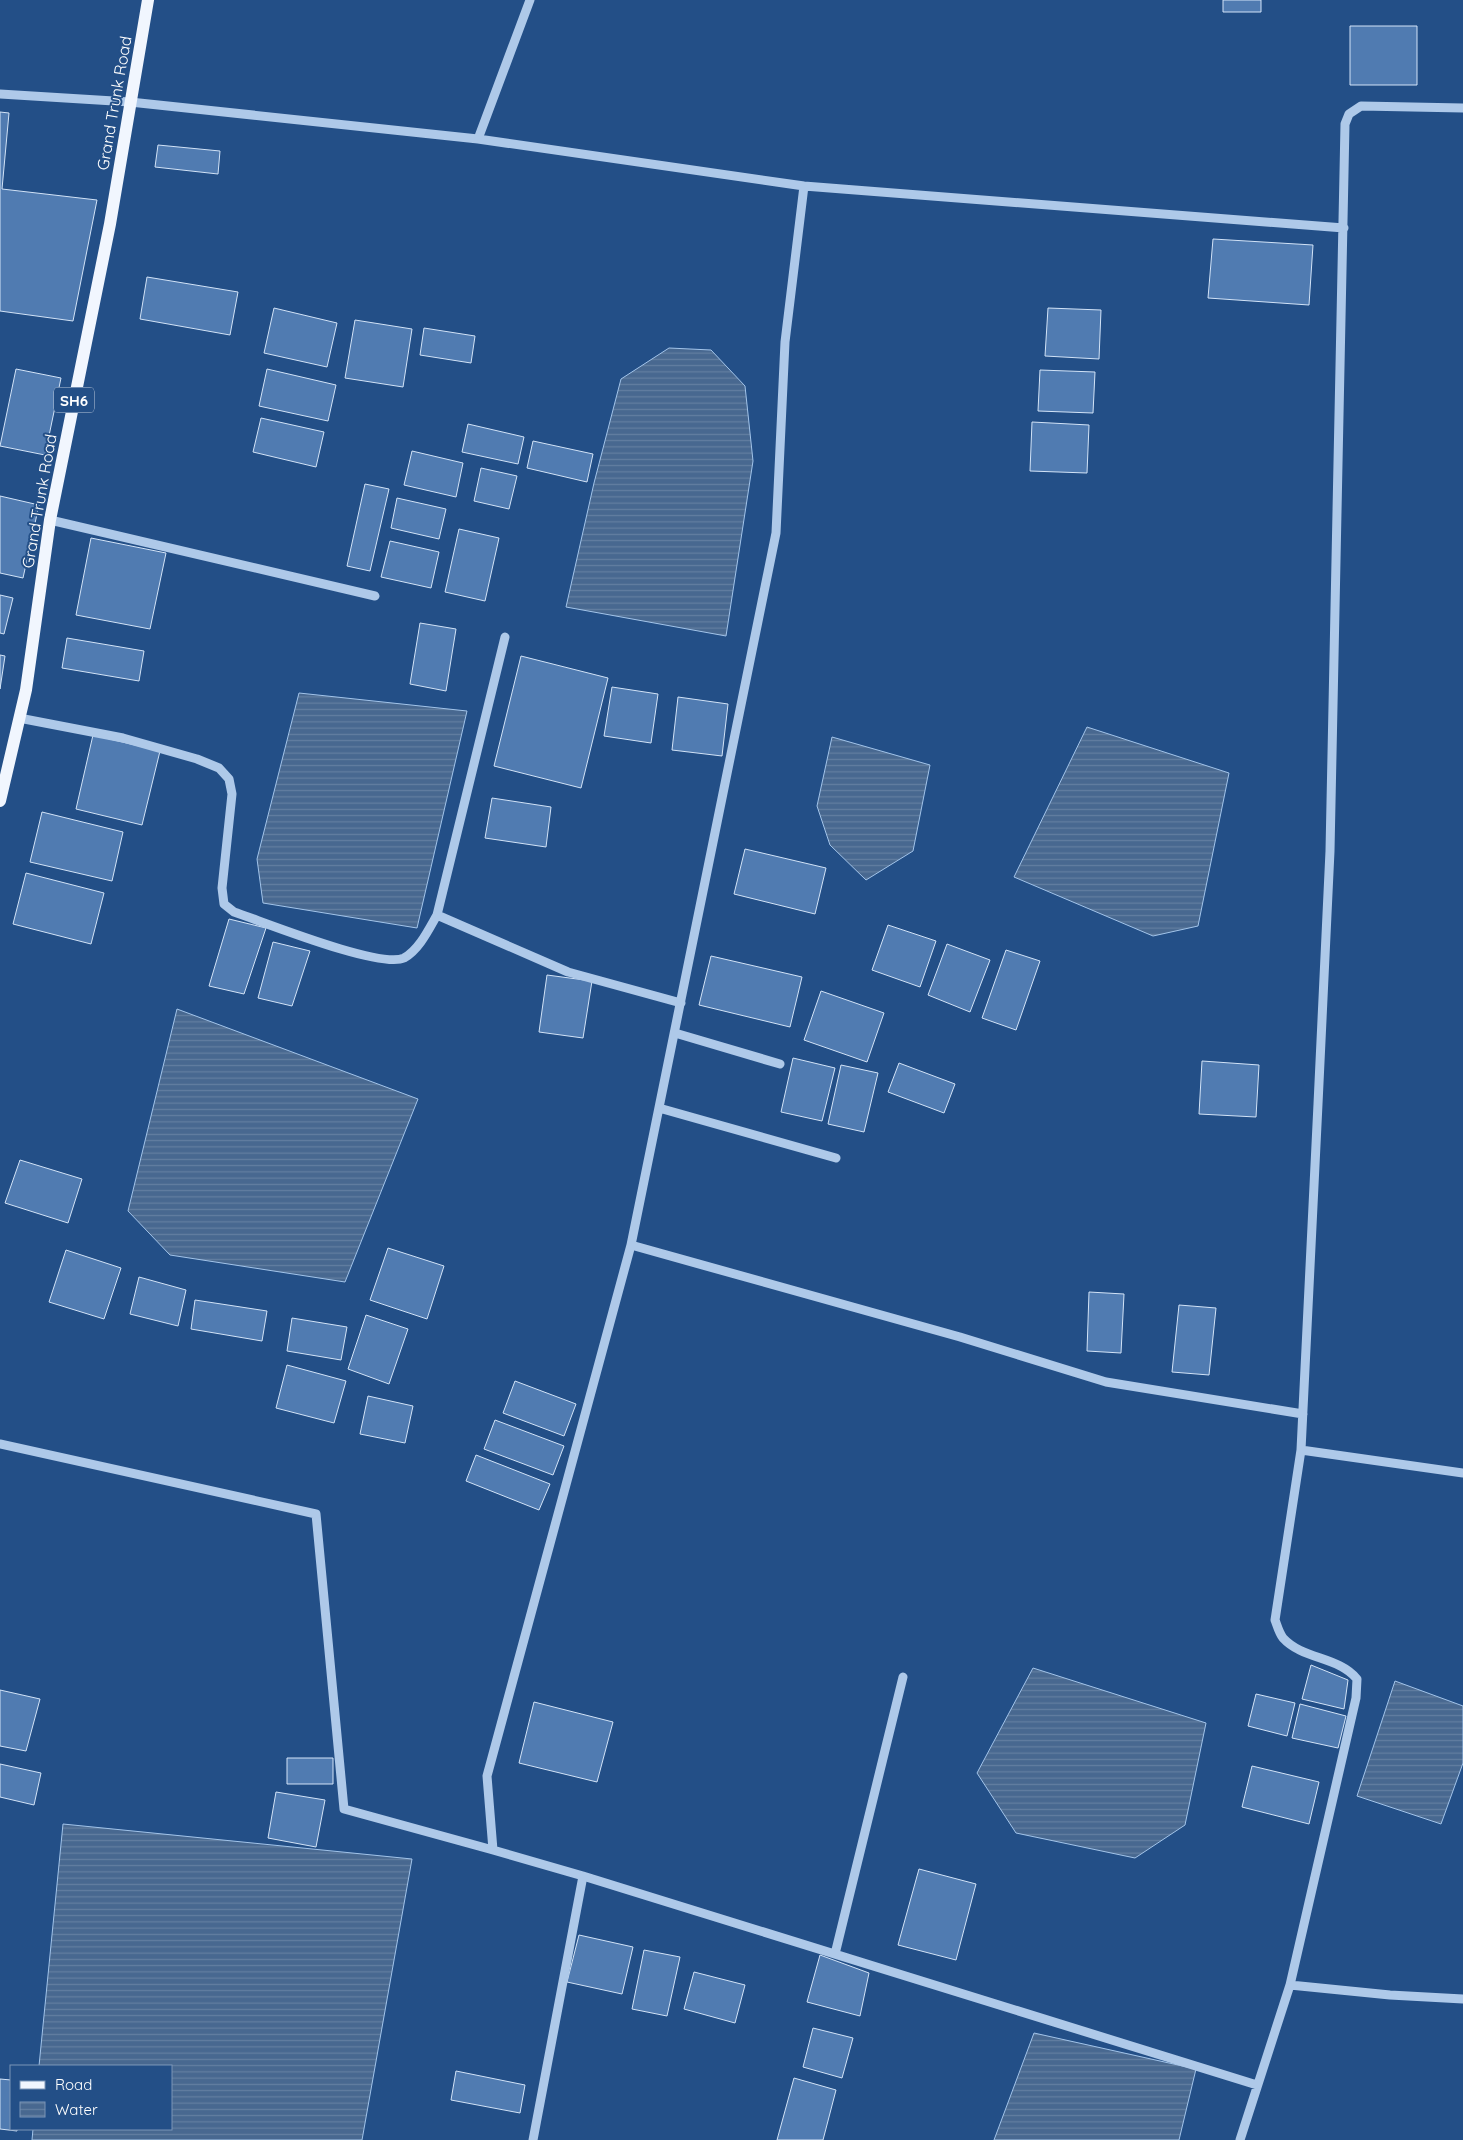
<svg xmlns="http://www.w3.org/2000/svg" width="1463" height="2140" font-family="Quicksand,sans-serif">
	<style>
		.water { fill: url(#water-rules); stroke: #a2c4ea }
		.building { fill: #507bb1; stroke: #d2e3f7 }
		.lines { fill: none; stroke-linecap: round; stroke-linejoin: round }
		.minor { stroke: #aec9e9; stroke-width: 9 }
		.major { stroke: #f1f6fe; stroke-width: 12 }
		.labels { text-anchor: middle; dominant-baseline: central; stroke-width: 4; stroke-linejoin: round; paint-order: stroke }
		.shield { fill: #234f87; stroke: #bdcadb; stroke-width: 1 }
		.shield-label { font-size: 15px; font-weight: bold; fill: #fff }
		.street-label { font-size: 16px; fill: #fff; stroke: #234f87 }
	</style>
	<defs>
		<pattern id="water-rules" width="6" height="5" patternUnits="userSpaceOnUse" patternTransform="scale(1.25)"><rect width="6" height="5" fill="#486890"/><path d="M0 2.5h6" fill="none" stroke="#637fa1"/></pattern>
	</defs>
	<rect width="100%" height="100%" fill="#234f87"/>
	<path class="water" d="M669 348 711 350 745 386 753 461 726 636 566 607 594 483 621 379Z
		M299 693 467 711 417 928 263 903 257 859Z
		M1087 727 1229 773 1198 926 1153 936 1014 877Z
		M832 737 930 765 913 851 866 880 830 845 817 806Z
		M177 1009 418 1099 345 1282 170 1255 128 1211Z
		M1033 1668 1206 1723 1185 1825 1135 1858 1016 1833 977 1773Z
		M1395 1681 1463 1706V1763L1441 1824 1357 1796Z
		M63 1824 412 1859 362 2140H32L33 2129H171V2066H39Z
		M1034 2033 1196 2069 1179 2140H994Z"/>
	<path class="building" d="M1223 0H1261V12H1223Z
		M1350 26H1417V85H1350Z
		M0 112 9 113 2 189 97 200 73 321 0 311Z
		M158 145 220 151 218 174 155 167Z
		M1213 239 1313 245 1309 305 1208 298Z
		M147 277 238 292 230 335 140 319Z
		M274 308 337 323 327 367 264 353Z
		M1048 308 1101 310 1099 359 1045 356Z
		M355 320 412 329 403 387 345 378Z
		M424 328 475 336 471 363 420 355Z
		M16 369 61 378 45 455 0 446Z
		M267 369 336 385 328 421 259 406Z
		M1040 370 1095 372 1093 413 1038 411Z
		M261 418 324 432 316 467 253 452Z
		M1032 422 1089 425 1087 473 1030 471Z
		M468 424 524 437 518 464 462 452Z
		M533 441 593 454 587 482 527 468Z
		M412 451 463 463 456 497 404 485Z
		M481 468 517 476 509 509 474 501Z
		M365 484 389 489 370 571 347 566Z
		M0 496 39 505 23 578 0 573Z
		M397 498 446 509 439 539 391 528Z
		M459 529 499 538 485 601 445 592Z
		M91 538 166 553 150 629 76 615Z
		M390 541 439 552 431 588 381 577Z
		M0 595 13 598 4 634 0 633Z
		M420 623 456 629 446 691 410 684Z
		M67 638 144 651 139 681 62 668Z
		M0 655 5 656 0 689Z
		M521 656 608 678 581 788 494 766Z
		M612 687 658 694 651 743 604 736Z
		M678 697 728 704 722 756 672 750Z
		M93 735 160 751 142 825 76 809Z
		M492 798 551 807 546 847 485 838Z
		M42 812 123 832 112 881 30 862Z
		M745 849 826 868 815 914 734 894Z
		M26 873 104 893 91 944 13 924Z
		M229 919 266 928 244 994 209 986Z
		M888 925 936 941 920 987 872 970Z
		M273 942 310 951 292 1006 258 998Z
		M947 944 990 960 970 1012 928 995Z
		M1006 950 1040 961 1016 1030 982 1018Z
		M711 956 802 977 790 1027 699 1005Z
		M547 975 592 981 583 1038 539 1032Z
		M821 991 884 1013 867 1062 804 1040Z
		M793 1058 835 1068 822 1121 781 1112Z
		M1202 1061 1259 1065 1256 1117 1199 1114Z
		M899 1063 955 1084 944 1113 888 1092Z
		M841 1065 878 1073 864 1132 828 1124Z
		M20 1160 82 1179 68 1223 5 1203Z
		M388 1248 444 1266 427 1319 370 1300Z
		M66 1250 121 1268 104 1319 49 1302Z
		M139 1277 186 1290 178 1326 130 1314Z
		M1089 1292 1124 1294 1121 1353 1087 1351Z
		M195 1300 267 1311 262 1341 191 1329Z
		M1179 1305 1216 1308 1209 1375 1172 1372Z
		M366 1315 408 1329 389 1384 348 1369Z
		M292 1318 347 1327 341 1360 287 1351Z
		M287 1365 346 1381 334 1423 276 1408Z
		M515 1381 576 1404 564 1436 503 1413Z
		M368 1396 413 1406 405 1443 360 1434Z
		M495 1420 564 1446 553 1475 484 1449Z
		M476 1455 550 1484 539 1510 466 1481Z
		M1311 1665 1348 1680 1344 1709 1302 1699Z
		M0 1690 40 1699 26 1751 0 1746Z
		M1256 1694 1295 1703 1287 1736 1248 1726Z
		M534 1702 613 1722 597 1782 519 1763Z
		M1300 1704 1346 1716 1338 1748 1292 1738Z
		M287 1758H333V1784H287Z
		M0 1764 41 1773 34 1805 0 1797Z
		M1252 1766 1319 1782 1309 1824 1242 1807Z
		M276 1792 325 1800 316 1847 268 1838Z
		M919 1869 976 1884 956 1960 898 1945Z
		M579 1935 633 1947 622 1994 567 1982Z
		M644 1950 680 1957 667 2016 632 2009Z
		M820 1955 869 1973 860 2016 807 2002Z
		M694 1972 745 1985 735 2023 684 2009Z
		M813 2028 853 2038 842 2078 803 2067Z
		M456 2071 525 2085 520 2113 451 2100Z
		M794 2078 836 2090 823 2140H777Z
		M0 2079 11 2080V2129H17V2131L0 2129Z"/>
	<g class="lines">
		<path class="minor" d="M0 94 130 102 478 139 804 186 1344 228
			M478 139 530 0
			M50 520 375 596
			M19 718 123 738 197 759 219 768 229 779 232 794 222 888 224 904 234 912C264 922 380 969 404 958 419 950 429 929 437 915L505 637
			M437 915 568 972 681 1003
			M675 1033 780 1064
			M659 1108 836 1158
			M631 1245 960 1337 1106 1382 1303 1414
			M0 1444 316 1514 344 1809 493 1850
			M1301 1450 1463 1473
			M583 1876 1257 2085
			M835 1954 903 1677
			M1290 1985 1356 1698 1357 1679C1338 1656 1303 1660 1283 1638 1279 1633 1277 1625 1275 1620L1301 1450 1318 1104 1330 851 1345 124 1349 114 1361 106 1463 108
			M533 2140 583 1876 493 1850 487 1776 631 1245 776 533 785 342 804 186
			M1240 2140 1290 1985 1390 1995 1463 1999"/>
		<path class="major" d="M0 801 26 690 50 520 110 224 148 0"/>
	</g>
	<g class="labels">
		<rect class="shield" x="54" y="387.5" width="40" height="25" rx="4"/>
		<g class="shield-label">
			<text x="74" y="400">SH6</text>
		</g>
		<g class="street-label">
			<text transform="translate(114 103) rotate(-80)">Grand Trunk Road</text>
			<text transform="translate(39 501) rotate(-80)">Grand Trunk Road</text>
		</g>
	</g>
	<rect x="10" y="2065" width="162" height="65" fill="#234f87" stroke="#7b95b7"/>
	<rect x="20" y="2081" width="25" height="8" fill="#f1f6fe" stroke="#7b95b7"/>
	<text x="55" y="2090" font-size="15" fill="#ffffff">Road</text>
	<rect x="20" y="2102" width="25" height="15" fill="url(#water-rules)" stroke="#7b95b7"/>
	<text x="55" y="2115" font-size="15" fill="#ffffff">Water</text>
</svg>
